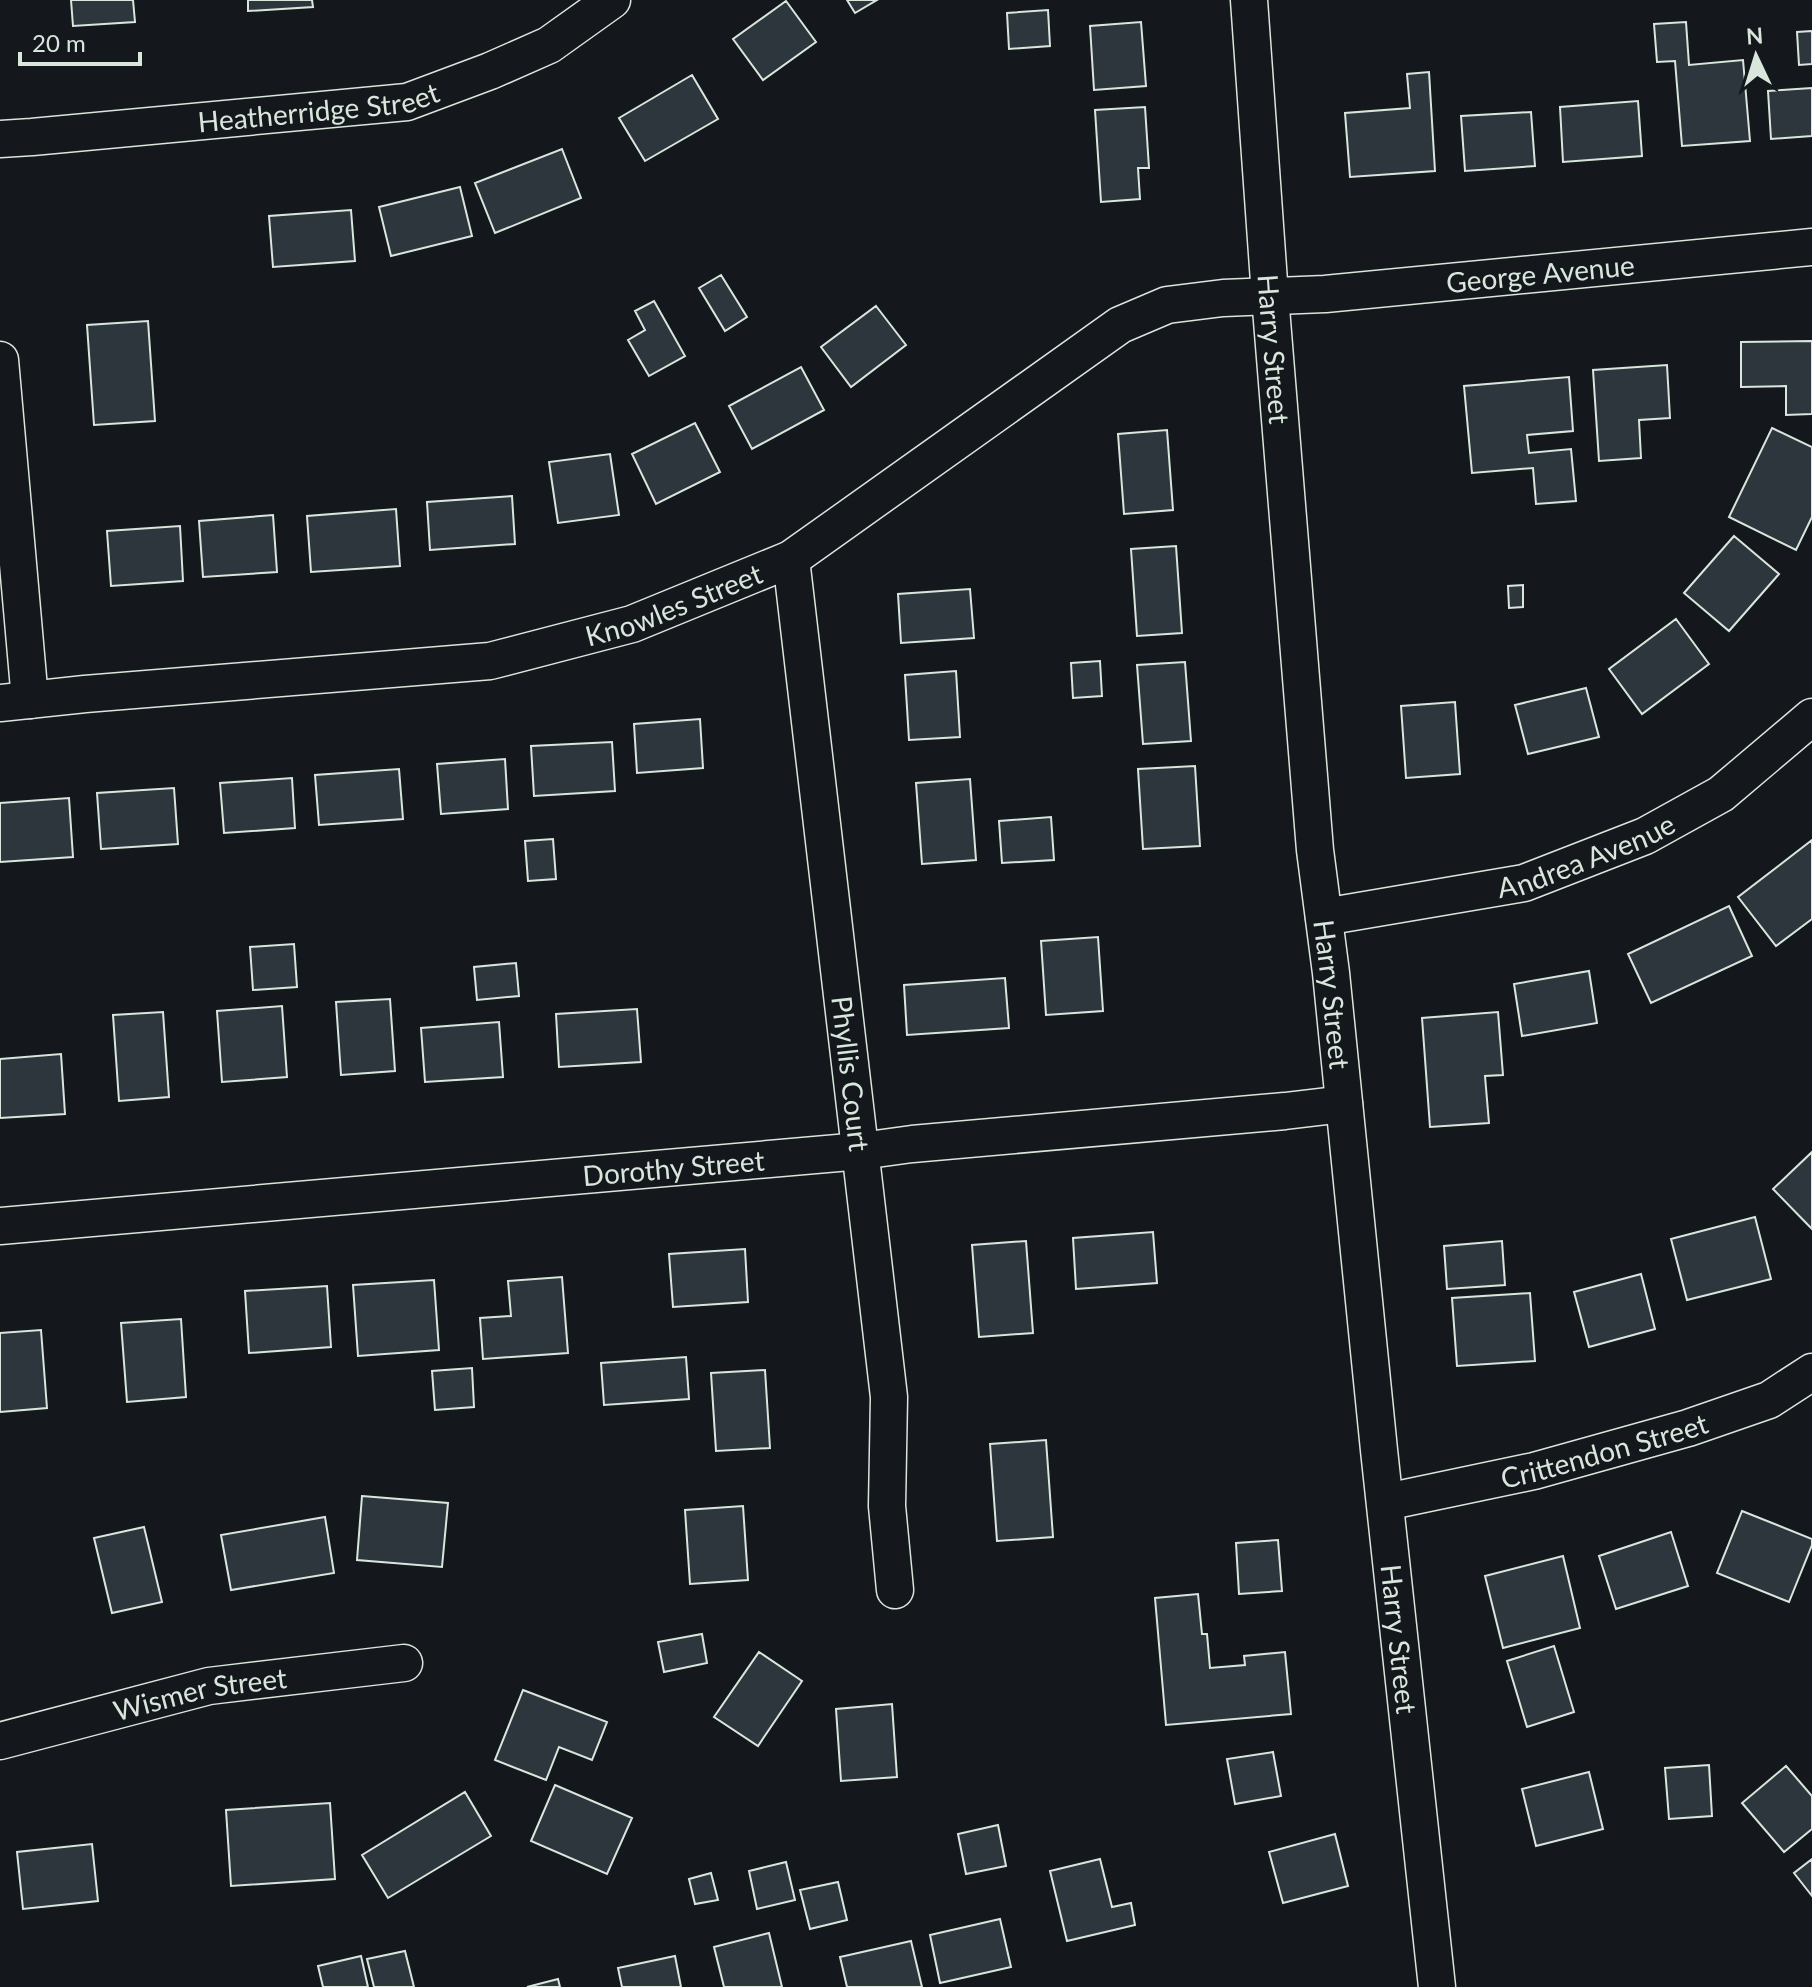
<svg xmlns="http://www.w3.org/2000/svg" width="1812" height="1987" font-family="Lato,sans-serif">
	<style>
		.building { fill: #2c363c; stroke: #d8e6dc; stroke-width: 2 }
		.lines { fill: none; stroke-linecap: round; stroke-linejoin: round }
		.street-casing { stroke: #d8e6dc; stroke-width: 39 }
		.street { stroke: #14181c; stroke-width: 36 }
		.labels { text-anchor: middle; dominant-baseline: central; stroke-width: 6; stroke-linejoin: round; paint-order: stroke }
		.street-label { font-size: 28px; fill: #d8e6dc; stroke: #14181c }
	</style>
	<rect width="100%" height="100%" fill="#14181c"/>
	<path class="building" d="M71 0H133L135 22 73 26Z
		M248 0H312L313 7 248 11Z
		M847 0H877L855 13Z
		M786 1 816 42 763 80 733 39Z
		M1048 10 1050 46 1009 49 1007 13Z
		M1141 22 1146 86 1094 90 1090 26Z
		M1686 22 1689 65 1743 60 1750 141 1682 146 1675 61 1657 62 1654 24Z
		M1812 31V64L1799 65 1797 32Z
		M1429 72 1435 171 1350 177 1345 113 1410 108 1407 74Z
		M692 75 718 119 645 161 619 118Z
		M1812 88V136L1771 139 1768 91Z
		M1638 101 1642 156 1563 162 1560 107Z
		M1145 107 1149 168H1138L1140 199 1101 202 1095 110Z
		M1531 112 1535 166 1465 171 1461 116Z
		M562 149 581 198 495 233 475 183Z
		M460 187 472 236 391 256 379 207Z
		M351 210 355 261 273 267 269 216Z
		M721 275 747 317 725 331 699 288Z
		M654 301 685 356 649 376 628 340 645 330 635 311Z
		M876 306 906 345 851 387 821 347Z
		M148 321 155 421 94 425 87 325Z
		M1812 341V414L1786 415V386L1741 387V342Z
		M1667 365 1670 418 1639 420 1641 458 1599 461 1593 370Z
		M801 367 824 410 752 449 729 406Z
		M1569 377 1573 431 1527 435 1529 453 1571 449 1576 501 1536 504 1533 468 1472 473 1464 386Z
		M695 423 720 472 656 504 632 454Z
		M1772 428 1812 447V517L1796 550 1729 517Z
		M1167 430 1173 510 1124 514 1118 434Z
		M610 454 619 515 558 523 549 462Z
		M512 496 515 544 430 550 427 502Z
		M396 509 400 566 311 572 307 516Z
		M273 515 277 572 203 577 199 521Z
		M180 526 183 581 111 586 107 531Z
		M1734 536 1779 574 1729 631 1684 593Z
		M1176 546 1182 633 1137 636 1131 549Z
		M1523 585V607L1509 608 1508 586Z
		M970 589 974 638 901 643 898 594Z
		M1676 619 1709 664 1642 714 1609 669Z
		M1100 661 1102 696 1073 698 1071 663Z
		M1185 662 1191 741 1143 744 1137 665Z
		M956 671 960 737 909 740 905 675Z
		M1586 688 1599 737 1528 754 1515 705Z
		M1455 702 1460 774 1406 778 1401 706Z
		M700 719 703 768 637 773 634 724Z
		M612 742 615 791 534 796 531 746Z
		M505 759 508 809 441 814 437 764Z
		M1195 766 1200 846 1143 849 1138 769Z
		M399 769 403 819 319 825 315 775Z
		M292 778 295 828 224 833 220 783Z
		M970 779 976 860 922 864 916 783Z
		M174 788 178 844 101 849 97 793Z
		M69 798 73 857 0 862V803Z
		M1051 817 1054 860 1002 863 999 821Z
		M553 839 556 879 528 881 525 841Z
		M1812 840V919L1776 946 1738 897Z
		M1729 906 1752 956 1651 1003 1628 954Z
		M1098 937 1103 1011 1046 1015 1041 941Z
		M294 944 297 987 253 990 250 947Z
		M516 963 519 996 477 1000 474 967Z
		M1589 971 1597 1023 1522 1036 1514 984Z
		M1005 978 1009 1028 907 1035 904 985Z
		M390 999 395 1071 341 1075 336 1002Z
		M282 1006 287 1077 222 1082 217 1011Z
		M637 1009 641 1062 559 1067 556 1014Z
		M163 1012 169 1097 119 1101 113 1015Z
		M1498 1012 1503 1075 1485 1076 1489 1123 1430 1127 1422 1018Z
		M499 1022 503 1077 425 1082 421 1028Z
		M61 1054 65 1114 0 1118V1059Z
		M1812 1152V1229L1773 1189Z
		M1755 1217 1771 1279 1687 1300 1671 1239Z
		M1153 1232 1157 1283 1076 1289 1073 1238Z
		M1026 1241 1033 1333 979 1337 972 1245Z
		M1502 1241 1505 1285 1447 1289 1444 1246Z
		M745 1249 748 1302 673 1307 669 1254Z
		M1641 1274 1655 1329 1589 1347 1574 1292Z
		M562 1277 568 1353 483 1359 480 1318 511 1316 508 1281Z
		M434 1280 439 1350 358 1356 353 1285Z
		M327 1286 331 1347 249 1353 245 1291Z
		M1530 1293 1535 1361 1457 1366 1452 1298Z
		M181 1319 186 1397 127 1402 121 1323Z
		M41 1330 47 1408 0 1412V1333Z
		M686 1357 689 1399 604 1405 601 1363Z
		M472 1368 474 1407 435 1410 432 1371Z
		M765 1370 770 1448 716 1451 711 1373Z
		M1046 1440 1053 1537 997 1541 990 1444Z
		M362 1496 448 1503 442 1567 357 1560Z
		M743 1506 748 1580 690 1584 685 1510Z
		M1742 1511 1812 1539V1545L1789 1602 1717 1573Z
		M325 1517 334 1573 231 1590 221 1535Z
		M144 1527 162 1602 112 1613 94 1538Z
		M1671 1532 1688 1586 1616 1609 1599 1556Z
		M1278 1540 1282 1591 1239 1594 1236 1543Z
		M1563 1556 1580 1628 1503 1648 1485 1576Z
		M1198 1594 1202 1634H1207L1210 1668 1245 1665 1244 1656 1285 1652 1291 1714 1166 1725 1155 1598Z
		M702 1634 707 1663 664 1672 658 1642Z
		M1554 1646 1574 1712 1527 1727 1507 1661Z
		M759 1652 802 1681 758 1746 714 1717Z
		M523 1690 607 1722 592 1760 559 1747 546 1780 495 1760Z
		M892 1704 897 1777 841 1781 836 1709Z
		M1273 1752 1281 1796 1235 1804 1227 1759Z
		M1709 1765 1712 1816 1669 1819 1665 1768Z
		M1786 1766 1812 1796V1829L1784 1852 1742 1803Z
		M1589 1772 1603 1829 1536 1846 1522 1789Z
		M555 1785 632 1818 607 1874 531 1841Z
		M465 1792 491 1836 388 1898 362 1855Z
		M330 1803 335 1879 231 1886 226 1810Z
		M998 1825 1006 1866 966 1874 958 1834Z
		M1335 1834 1348 1886 1283 1903 1269 1852Z
		M92 1844 98 1901 23 1909 17 1852Z
		M1100 1859 1112 1907 1131 1903 1135 1925 1067 1941 1050 1871Z
		M1812 1859V1896L1794 1873Z
		M786 1862 795 1900 757 1909 749 1871Z
		M711 1873 718 1900 695 1904 689 1879Z
		M838 1882 847 1920 810 1929 800 1890Z
		M1000 1919 1011 1967 940 1983 930 1935Z
		M769 1933 782 1987H724L714 1947Z
		M911 1941 922 1987H847L840 1957Z
		M405 1951 414 1987H374L367 1959Z
		M361 1956 368 1987H323L318 1966Z
		M675 1956 681 1987H622L618 1968Z
		M558 1979 560 1987H527Z"/>
	<g class="lines">
		<defs>
			<g id="street">
				<path id="s1" d="M1249 0 1270 296 1315 850 1331 973 1379 1450 1437 1987"/>
				<path id="s2" d="M0 139 32 137 407 102 490 71 549 45 612 0"/>
				<path d="M0 360 30 700"/>
				<path id="s3" d="M791 559 889 1397 887 1506 895 1590"/>
				<path id="s4" d="M0 703 85 694 490 661 632 624 791 559 1120 325 1167 305 1223 298 1325 294 1812 247"/>
				<path id="s5" d="M1324 917 1524 883 1645 836 1721 794 1812 717"/>
				<path id="s6" d="M0 1226 861 1151 912 1144 1285 1111 1344 1104"/>
				<path id="s7" d="M1386 1502 1534 1471 1688 1428 1769 1400 1812 1372"/>
				<path id="s8" d="M0 1741 209 1686 404 1663"/>
			</g>
		</defs>
		<use href="#street" class="street-casing"/>
		<use href="#street" class="street"/>
	</g>
	<g class="labels">
		<g class="street-label">
			<text stroke="none"><textPath href="#s2" startOffset="320">Heatherridge Street</textPath></text>
			<text stroke="none"><textPath href="#s4" startOffset="1640">George Avenue</textPath></text>
			<text stroke="none"><textPath href="#s1" startOffset="350">Harry Street</textPath></text>
			<text stroke="none"><textPath href="#s4" startOffset="684">Knowles Street</textPath></text>
			<text stroke="none"><textPath href="#s5" startOffset="270">Andrea Avenue</textPath></text>
			<text stroke="none"><textPath href="#s1" startOffset="998">Harry Street</textPath></text>
			<text stroke="none"><textPath href="#s3" startOffset="518">Phyllis Court</textPath></text>
			<text stroke="none"><textPath href="#s6" startOffset="676">Dorothy Street</textPath></text>
			<text stroke="none"><textPath href="#s7" startOffset="224">Crittendon Street</textPath></text>
			<text stroke="none"><textPath href="#s1" startOffset="1646">Harry Street</textPath></text>
			<text stroke="none"><textPath href="#s8" startOffset="206">Wismer Street</textPath></text>
		</g>
	</g>
	<g transform="translate(1756 56) rotate(356)" stroke="#14181c" stroke-width="6" paint-order="stroke">
	<path d="M0-6L14 30L0 20L-14 30Z" fill="#d8e6dc"/>
	<text y="-12" font-size="22" font-weight="bold" text-anchor="middle" fill="#d8e6dc">N</text>
	</g>
	<path d="M20 52v12h120v-12" fill="none" stroke="#d8e6dc" stroke-width="4"/>
	<text x="32" y="52" font-size="24" fill="#d8e6dc" stroke="#14181c" stroke-width="6" paint-order="stroke">20 m</text>
</svg>
